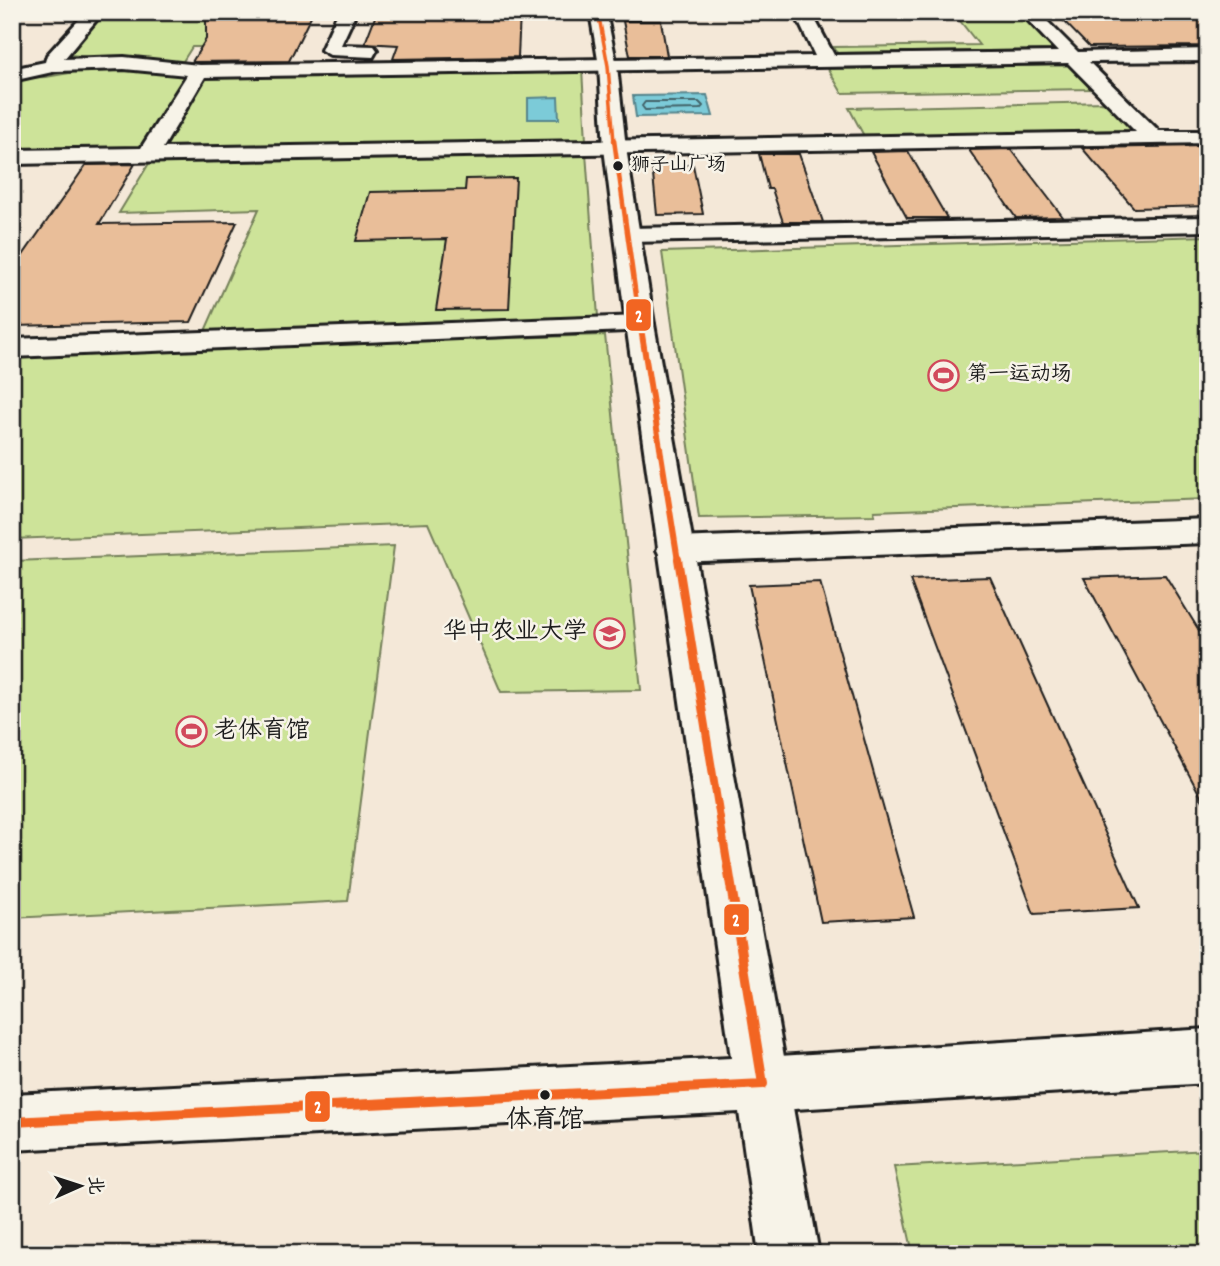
<svg xmlns="http://www.w3.org/2000/svg" width="1220" height="1266" font-family="Dekko,'LXGW WenKai TC',sans-serif">
	<style>
		.green { fill: #cde399; stroke: #74805a; stroke-width: 2 }
		.water { fill: #7ccbd8; stroke: #56858d; stroke-width: 2 }
		.lines { fill: none; stroke-linecap: round; stroke-linejoin: round }
		.shore { stroke: #426267; stroke-width: 2 }
		.building { fill: #e9be99; stroke: #1c1c1c; stroke-width: 2 }
		.street-casing { stroke: #1c1c1c; stroke-width: 6 }
		.secondary-casing { stroke: #1c1c1c; stroke-width: 6 }
		.street { fill: #f7f3e8; fill-rule: evenodd }
		.secondary { fill: #f7f3e8; fill-rule: evenodd }
		.bus-1-far4-casing { stroke: #f7f3e8; stroke-width: 6 }
		.bus-1-far3-casing { stroke: #f7f3e8; stroke-width: 8 }
		.bus-1-far2-casing { stroke: #f7f3e8; stroke-width: 10 }
		.bus-1-far1-casing { stroke: #f7f3e8; stroke-width: 13 }
		.bus-1-casing { stroke: #f7f3e8; stroke-width: 15 }
		.bus-1-far4 { stroke: #f26522; stroke-width: 3.5 }
		.bus-1-far3 { stroke: #f26522; stroke-width: 4.5 }
		.bus-1-far2 { stroke: #f26522; stroke-width: 6 }
		.bus-1-far1 { stroke: #f26522; stroke-width: 8 }
		.bus-1 { stroke: #f26522; stroke-width: 10 }
		.bus-dot { fill: #1c1c1c; stroke: #f7f3e8; stroke-width: 2.5 }
		.labels { text-anchor: middle; dominant-baseline: central; stroke-width: 5; stroke-linejoin: round; paint-order: stroke }
		.far-bus-label { font-size: 19px; fill: #1c1c1c; stroke: #f7f3e8; text-anchor: start }
		.far-poi-label { font-size: 21px; fill: #1c1c1c; stroke: #f7f3e8; text-anchor: start }
		.poi-label { font-size: 24px; fill: #1c1c1c; stroke: #f7f3e8; text-anchor: end }
		.near-bus-label { font-size: 26px; fill: #1c1c1c; stroke: #f7f3e8 }
		.line-badge { stroke: #f7f3e8; stroke-width: 2.5 }
		.badge-label { font-size: 19px; text-anchor: middle; font-weight: bold; fill: #fff }
	</style>
	<rect width="100%" height="100%" fill="#f4e8d8"/>
	<filter id="ink" filterUnits="userSpaceOnUse"><feTurbulence type="fractalNoise" baseFrequency=".0143" numOctaves="2"/><feDisplacementMap in="SourceGraphic" scale="14" xChannelSelector="R" yChannelSelector="G"/><feConvolveMatrix kernelMatrix="1 2 1 2 8 2 1 2 1" color-interpolation-filters="sRGB"/></filter>
	<g filter="url(#ink)">
		<path class="green" d="M100 12H265L241 47H192L180 66 60 54Z
			M953 12H1020L1058 50 837 53 834 47 979 45Z
			M1069 65 1092 89 842 93 828 69Z
			M110 66 582 69 586 141 12 153V78L46 77Z
			M1107 102 1133 130 864 136 849 108Z
			M586 153 598 317 205 331 259 209 119 213 151 160Z
			M1208 236V499L874 511 875 515 699 518 662 252Z
			M605 335 641 690 501 692 428 523 12 539V354Z
			M394 546 348 901 12 918 14 561Z
			M1208 1150V1254H913L894 1167Z"/>
		<path class="water" d="M707 95 713 116 636 117 633 96Z
			M558 97 559 119H528V98Z"/>
		<g class="lines">
			<path class="shore" d="M645 102H699L703 106 700 109 645 110 642 106Z"/>
		</g>
		<path class="building" d="M206 12H313L289 61 192 62 206 39Z
			M377 12H520L518 57 393 59 398 45 365 43Z
			M1055 12H1208V46L1089 47Z
			M623 21H661L667 56H630Z
			M1208 146V206L1134 208 1082 148Z
			M1011 149 1063 217 1016 218 969 150Z
			M908 151 947 218H907L871 152Z
			M759 154H799L823 222H783L772 189H768Z
			M135 164 99 224 237 222 191 322 12 326V271L86 165Z
			M652 165H693L703 214 657 215Z
			M516 178 509 309 436 310 447 239 356 241 370 192 465 190 466 179Z
			M1165 575 1208 645V810L1084 578Z
			M990 577 1139 908 1034 914 910 580Z
			M820 582 914 917 821 922 749 585Z"/>
		<g class="lines">
			<defs>
				<path id="street" d="M86 12H103L64 59 124 57 199 65 815 56 794 12H811L834 55 1058 52 1020 12H1038L1078 52 1208 49V61L1089 62 1159 131H1208V143L12 164V150L141 148 187 75 124 69 57 71 12 81V69L45 62 47 55ZM1068 63 1136 132 163 148 205 77Z
					M344 12 351 13 354 17 341 45 374 46 377 50 373 57 330 55 321 50 336 17Z
					M1208 217V231L629 242 620 240 617 235 620 230 629 228Z
					M640 316 650 318 654 324 650 330 12 357V339Z
					M1208 519V543L675 562 662 559 657 550 662 541 675 538Z
					M1208 1029V1083L763 1111 744 1103 736 1084 744 1065 763 1057Z"/>
				<path id="secondary" d="M590 12H606L617 66 626 148 654 324 819 1254H759L739 1112 12 1150V1094L731 1058 626 324 604 148 599 66Z"/>
			</defs>
			<use href="#street" class="street-casing"/>
			<use href="#secondary" class="secondary-casing"/>
			<use href="#street" class="street"/>
			<use href="#secondary" class="secondary"/>
			<defs>
				<path id="bus-1-far4" d="M598 12 608 66 614 142"/>
				<path id="bus-1-far3" d="M614 140 640 324"/>
				<path id="bus-1-far2" d="M640 322 678 561"/>
				<path id="bus-1-far1" d="M678 559 728 868"/>
				<path id="bus-1" d="M12 1122 763 1084 728 867"/>
			</defs>
			<use href="#bus-1-far4" class="bus-1-far4-casing"/>
			<use href="#bus-1-far3" class="bus-1-far3-casing"/>
			<use href="#bus-1-far2" class="bus-1-far2-casing"/>
			<use href="#bus-1-far1" class="bus-1-far1-casing"/>
			<use href="#bus-1" class="bus-1-casing"/>
			<use href="#bus-1-far4" class="bus-1-far4"/>
			<use href="#bus-1-far3" class="bus-1-far3"/>
			<use href="#bus-1-far2" class="bus-1-far2"/>
			<use href="#bus-1-far1" class="bus-1-far1"/>
			<use href="#bus-1" class="bus-1"/>
		</g>
	</g>
	<defs>
		<symbol id="stadium-ring" viewBox="-11 -11 22 22"><circle r="9.5" fill="#f7f3e8" stroke="#d1495b" stroke-width="1.5"/><path d="M0-5a6.5 5 0 1 0 0 10a6.5 5 0 1 0 0-10ZM-3.5-1.8h7v3.6h-7Z" fill="#d1495b"/></symbol>
		<symbol id="university-ring" viewBox="-11 -11 22 22"><circle r="9.5" fill="#f7f3e8" stroke="#d1495b" stroke-width="1.5"/><path d="M0-5L7-2L0 1L-7-2ZM-4 1L0 2.5L4 1V4Q0 6-4 4Z" fill="#d1495b"/></symbol>
	</defs>
	<g fill-rule="evenodd">
		<use href="#stadium-ring" x="926" y="358" width="35" height="35"/>
		<use href="#university-ring" x="592" y="616" width="35" height="35"/>
		<use href="#stadium-ring" x="174" y="714" width="35" height="35"/>
	</g>
	<g class="bus-dot">
		<circle cx="618" cy="166" r="6"/>
		<circle cx="545" cy="1095" r="6"/>
	</g>
	<g class="labels">
		<g class="far-bus-label">
			<text x="631" y="166">狮子山广场</text>
		</g>
		<g class="far-poi-label">
			<text x="967" y="376">第一运动场</text>
		</g>
		<g class="poi-label">
			<text x="587" y="633">华中农业大学</text>
			<text x="214" y="732" text-anchor="start">老体育馆</text>
		</g>
		<g class="near-bus-label">
			<text x="545" y="1121">体育馆</text>
		</g>
	</g>
	<g class="line-badge">
		<rect x="625" y="298" width="27" height="34" rx="7" fill="#f26522"/>
		<rect x="723" y="903" width="27" height="33" rx="7" fill="#f26522"/>
		<rect x="304" y="1090" width="27" height="33" rx="7" fill="#f26522"/>
	</g>
	<g class="badge-label">
		<text x="639" y="322">2</text>
		<text x="736" y="926">2</text>
		<text x="318" y="1113">2</text>
	</g>
	<rect width="1220" height="1266" fill="none" stroke="#f7f3e8" stroke-width="42"/>
	<rect x="21" y="21" width="1178" height="1224" fill="none" stroke="#1c1c1c" stroke-width="2.5" filter="url(#ink)"/>
	<g transform="translate(80 1186) rotate(87)" stroke="#f7f3e8" stroke-width="5" paint-order="stroke">
	<path d="M0-5L12 26L0 18L-12 26Z" fill="#1c1c1c"/>
	<text y="-10" font-size="19" font-weight="bold" text-anchor="middle" fill="#1c1c1c">北</text>
	</g>
</svg>
